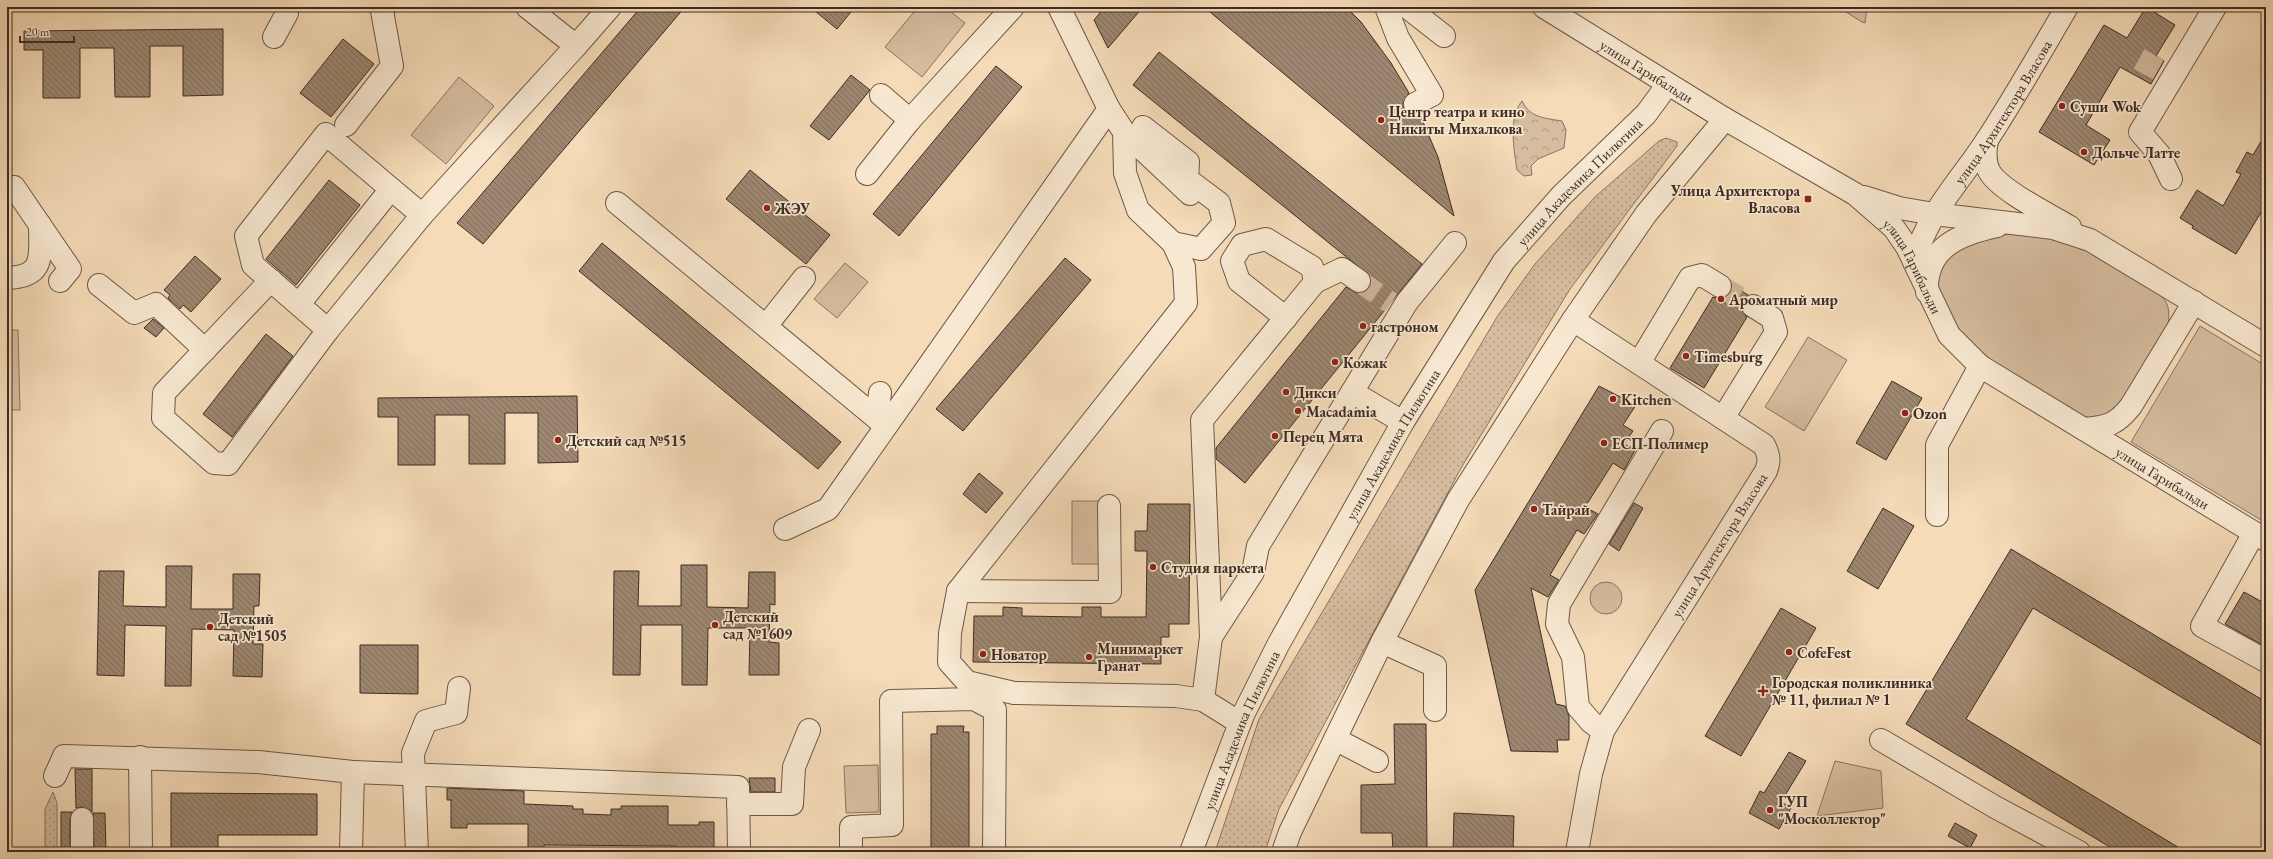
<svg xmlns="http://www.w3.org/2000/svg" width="2273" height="859" font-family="'EB Garamond',serif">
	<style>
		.grass { fill: url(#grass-dots); stroke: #8a7462 }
		.forest { fill: url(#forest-crowns); stroke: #8a7462 }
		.green { fill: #d6bd9f; stroke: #8a7462 }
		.building { fill: url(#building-back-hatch); stroke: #3e2c24 }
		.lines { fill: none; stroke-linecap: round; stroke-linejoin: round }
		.minor-tunnel { stroke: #d0b89a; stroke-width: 22; stroke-dasharray: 22 11; stroke-linecap: butt }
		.minor-casing { stroke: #6c5849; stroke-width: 24 }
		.minor { stroke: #f8e8d1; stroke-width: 22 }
		.poi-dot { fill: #8f2418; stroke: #f8e8d1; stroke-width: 1.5 }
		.labels { text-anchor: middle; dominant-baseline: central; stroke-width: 3.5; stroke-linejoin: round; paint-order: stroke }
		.street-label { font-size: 15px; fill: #3e2c24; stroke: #f8e8d1 }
		.poi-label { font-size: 15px; font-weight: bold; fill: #3e2c24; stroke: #f8e8d1; text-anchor: start }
	</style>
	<defs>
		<pattern id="grass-dots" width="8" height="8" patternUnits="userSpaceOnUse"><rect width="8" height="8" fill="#d6bd9f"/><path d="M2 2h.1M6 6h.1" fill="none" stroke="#af9a81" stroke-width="1.8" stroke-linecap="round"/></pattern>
		<pattern id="forest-crowns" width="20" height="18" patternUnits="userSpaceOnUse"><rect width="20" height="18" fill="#d6bd9f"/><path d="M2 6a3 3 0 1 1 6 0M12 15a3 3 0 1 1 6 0" fill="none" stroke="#af9a81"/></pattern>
		<pattern id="building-back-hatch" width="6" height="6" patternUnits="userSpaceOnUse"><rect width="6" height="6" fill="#9d8771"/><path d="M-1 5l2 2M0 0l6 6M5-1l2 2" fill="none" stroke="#816f5d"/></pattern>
	</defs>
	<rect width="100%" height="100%" fill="#f5dbb8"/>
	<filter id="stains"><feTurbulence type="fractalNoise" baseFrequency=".005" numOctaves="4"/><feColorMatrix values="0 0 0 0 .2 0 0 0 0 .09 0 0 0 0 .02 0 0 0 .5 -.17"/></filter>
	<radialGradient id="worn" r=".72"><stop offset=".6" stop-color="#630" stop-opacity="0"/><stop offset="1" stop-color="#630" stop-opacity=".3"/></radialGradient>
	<path class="grass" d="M1666 138 1677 142V146L1570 289 1461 468 1279 809 1265 852H1215L1259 719 1497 317 1535 264 1595 197 1659 141Z
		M53 792 57 803V852H45V809Z"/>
	<path class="forest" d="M1522 101C1530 118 1545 118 1562 121L1566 130 1564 148 1538 159 1531 166 1532 175 1524 176 1517 170C1514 150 1508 117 1522 101Z"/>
	<path class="green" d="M918 7H945L965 23 922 77 885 47Z
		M1838 7H1867L1865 23 1862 22Z
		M459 77 494 106 446 164 411 135Z
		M2037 232 2080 246 2158 292C2169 302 2170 311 2168 325L2116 410C2106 418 2095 420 2082 416 2034 386 1959 354 1941 296 1939 290 1936 282 1938 275 1939 268 1945 260 1948 253L1990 236Z
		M845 263 868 282 837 318 814 299Z
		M2200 326 2266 366V523L2131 442Z
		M7 330H18L20 410H7Z
		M1808 337 1847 360 1804 431 1765 407Z
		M1072 501H1101V564H1072Z
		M1590 598a16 16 0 1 1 32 0a16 16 0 1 1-32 0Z
		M1835 761 1881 771 1883 808 1817 816Z
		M878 765 879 812 846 813 844 766Z"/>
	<path class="building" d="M641 7H685L483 244 457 223Z
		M810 7H855L837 29Z
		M1105 7H1143L1108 48 1094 20Z
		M1204 7H1346L1361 22 1391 63 1409 93 1403 103 1404 110 1409 115H1420L1438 157 1454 216Z
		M2146 7 2175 25 2156 56 2164 61 2151 84 2120 67 2086 125 2110 140 2094 165 2039 132 2104 25 2127 38Z
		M223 29V95L183 96V46H150V97H115L114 48H80V98H43V50H24V31Z
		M343 39 374 64 331 117 300 93Z
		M1159 52 1422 264 1245 483 1216 459V448L1346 287 1357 293 1364 292 1369 288 1370 276 1133 85Z
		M996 66 1022 87 899 236 873 214Z
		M851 75 870 90 829 140 810 126Z
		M2266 133V204L2236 254 2192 228 2193 226 2180 218 2197 190 2223 206 2241 174 2236 172 2247 152 2253 155Z
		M750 170 830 235 806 264 726 199Z
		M329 180 360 205 296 285 266 259Z
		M602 243 841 442 818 469 579 271Z
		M195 256 221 279 191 312 183 305 180 309 168 298 170 295 164 290Z
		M1065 258 1091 280 963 431 936 409Z
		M1732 285 1748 295 1743 299 1741 305 1742 311 1747 317 1704 388 1670 368 1713 297 1720 298 1726 297 1731 292Z
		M153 319 164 328 156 337 144 328Z
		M266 334 293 356 232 437 203 414Z
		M1892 381 1922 398 1886 460 1856 443Z
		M1599 386 1636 405 1623 425 1633 431 1624 444 1635 450 1624 470 1613 463 1585 507 1598 514 1584 534 1577 530 1550 575 1559 580 1548 597 1531 588 1556 704 1565 706 1569 716V740H1557L1558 752 1511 751 1475 590Z
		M577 396 578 462 538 463V413H505V464H469V415H435V465H398V417H378V398Z
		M979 473 1003 493 986 513 963 494Z
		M1634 503 1643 508 1619 551 1609 544Z
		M1148 504H1190L1189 624H1169V637H1161V664L973 662 974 616H1003V607L1022 608V616L1082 617V607H1101V617H1146L1147 551H1135V531H1147Z
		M1883 508 1914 526 1878 589 1847 571Z
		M2011 549 2266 702V748L2033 608 1966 719 2186 852H2118L1906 724Z
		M681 565H707V607L748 608 749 572H775V605L770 604 769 642 779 643V675H749L750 628H708L707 685H682V625H641L640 675H613L614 571H639L638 606H681Z
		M166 566H192L191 609H233V574H260L259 606H254L253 644H263L262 677 233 676 234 630 192 629 191 686H165L166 626 125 625 124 676 97 675 99 571H124L123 606 166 607Z
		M2244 592 2266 604V647L2225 624Z
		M1781 608 1816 628 1741 756 1705 736Z
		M360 645H418V694L360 693Z
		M1394 724H1426L1427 852H1393L1392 833H1361V785L1395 784Z
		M937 726H964L963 732H969V852H931V734H937Z
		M1789 752 1806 761 1781 802 1791 808 1779 829 1749 813 1760 791 1764 793Z
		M75 769H92V812L82 807 76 808Z
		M749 778H775V792H751Z
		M447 788 524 791V804L573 806V809H583V814L611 815V809H621V806H668V825H699V822H714V852H676V846L544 845V849H528V824H467V828H451V800H447Z
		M171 793 317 794V835H218V852H171Z
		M61 812H72L70 819V852H61Z
		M93 813H105L106 852H94Z
		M1454 813 1514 816 1513 852H1453Z
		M1955 823 1977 835 1970 848 1948 836Z"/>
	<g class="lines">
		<path class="minor-tunnel" d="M2139 59 2159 70
			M1359 281 1391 303
			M1720 286 1753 306"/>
		<defs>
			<g id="minor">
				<path d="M527 7 576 46 610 7"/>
				<path d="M1059 7 1109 109 1124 132 1125 173 1138 210 1173 243 1184 267 1186 303 958 591 950 633 949 662 967 682 1014 693 1176 696 1203 700 1240 723"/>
				<path d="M1386 7 1398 38 1432 95 1415 104"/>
				<path d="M1407 7 1444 36"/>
				<path id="s1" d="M1544 7 1725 119 1855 194 1894 228 1907 247 1949 335 1980 366 2266 540"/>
				<path d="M274 37 287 13V7"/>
				<path d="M881 95 910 120"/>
				<path d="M346 125 392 66 382 11 385 7"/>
				<path d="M1143 127 1188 162 1187 179 1219 203 1224 223 1201 249 1173 243"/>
				<path d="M1124 132 1190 194"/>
				<path d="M1987 140C1985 151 1984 161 1989 171 1999 190 2050 215 2070 227"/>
				<path d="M867 174 910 120 1013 7"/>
				<path d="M2171 179 2159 154 2140 132 2215 7"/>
				<path d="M7 187H14L70 269 60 281"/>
				<path d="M1864 197 1899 208 1934 214 2053 228 2090 240 2266 346"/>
				<path d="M617 203 886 426"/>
				<path id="s2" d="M1914 262C1926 215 1961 180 1987 140 2015 97 2041 51 2067 7"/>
				<path d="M7 278C46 277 40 255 40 225"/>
				<path d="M271 280 164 393 163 418 214 463 228 464 328 330 422 215 576 46"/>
				<path d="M99 285 134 313 156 304 205 350"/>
				<path d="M1927 292C1925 247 1960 234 1997 226"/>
				<path d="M299 304 391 189"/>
				<path d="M1286 318 1239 281 1232 261 1242 245 1266 239 1312 267 1315 282"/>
				<path d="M1573 320 1764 445C1769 455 1770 461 1766 471L1603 731 1591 774 1577 852"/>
				<path d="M766 326 804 278"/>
				<path d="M328 330 253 265 246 236 326 134 422 215"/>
				<path d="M1639 363 1690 278 1702 275 1720 286"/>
				<path d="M1352 392 1403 422"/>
				<path d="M877 418 880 393"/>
				<path d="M1723 418 1776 332 1772 318 1753 306"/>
				<path d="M2084 429C2107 427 2116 425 2131 406L2194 302"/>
				<path d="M1937 515V445L1980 366"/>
				<path d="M785 529 828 509 1109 109"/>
				<path d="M2254 533 2202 626 2266 661"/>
				<path d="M958 591 1110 592 1109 506"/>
				<path d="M1211 637 1253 572 1258 546 1407 302 1455 243"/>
				<path d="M1382 642 1435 666V710"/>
				<path d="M1203 700 1211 637 1202 420 1315 282 1342 269 1359 281"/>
				<path d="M1603 731 1591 722 1578 707 1573 657 1557 624 1559 604 1662 431"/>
				<path d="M1335 739 1377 761"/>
				<path d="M1881 740 1995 807 2079 852"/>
				<path d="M140 757 141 852"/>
				<path d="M353 772 738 787 739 852"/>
				<path d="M55 776 64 756 258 762 353 772 351 852"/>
				<path d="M738 804H792L794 767 809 730"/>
				<path d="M82 819V852"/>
				<path d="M417 852 413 753 426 721 456 713 459 688"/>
				<path d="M851 852V827L892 825 891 701 974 699 995 710 994 852"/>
				<path id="s3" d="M1191 852 1243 715 1278 645 1403 422 1504 261 1561 196 1646 114 1668 84"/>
				<path d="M1283 852 1290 832 1382 642 1458 500 1573 320 1646 214 1725 119"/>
			</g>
		</defs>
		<use href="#minor" class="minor-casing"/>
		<use href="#minor" class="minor"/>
	</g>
	<g class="poi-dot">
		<circle cx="2062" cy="106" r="4"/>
		<circle cx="1381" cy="120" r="4"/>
		<circle cx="2084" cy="152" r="4"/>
		<rect x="1804" y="195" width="8" height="8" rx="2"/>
		<circle cx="767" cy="208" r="4"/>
		<circle cx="1721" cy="299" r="4"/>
		<circle cx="1363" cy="326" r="4"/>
		<circle cx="1686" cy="356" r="4"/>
		<circle cx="1335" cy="362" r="4"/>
		<circle cx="1286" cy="392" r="4"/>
		<circle cx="1613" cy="399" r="4"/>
		<circle cx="1298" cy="411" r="4"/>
		<circle cx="1905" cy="413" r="4"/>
		<circle cx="1275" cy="436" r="4"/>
		<circle cx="558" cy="440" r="4"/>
		<circle cx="1604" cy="443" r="4"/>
		<circle cx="1534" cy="509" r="4"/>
		<circle cx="1153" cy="567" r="4"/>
		<circle cx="715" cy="625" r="4"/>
		<circle cx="210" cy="627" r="4"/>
		<circle cx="1789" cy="652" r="4"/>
		<circle cx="983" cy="654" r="4"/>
		<circle cx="1089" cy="657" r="4"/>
		<path d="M1761 685h4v4h4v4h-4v4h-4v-4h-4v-4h4z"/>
		<circle cx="1770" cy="810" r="4"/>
	</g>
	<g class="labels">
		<g class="street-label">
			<text stroke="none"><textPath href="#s1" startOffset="121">улица Гарибальди</textPath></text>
			<text stroke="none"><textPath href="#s2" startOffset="175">улица Архитектора Власова</textPath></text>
			<text stroke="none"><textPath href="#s3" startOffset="780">улица Академика Пилюгина</textPath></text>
			<text stroke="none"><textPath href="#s1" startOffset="457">улица Гарибальди</textPath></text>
			<text stroke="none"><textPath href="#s3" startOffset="456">улица Академика Пилюгина</textPath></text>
			<text stroke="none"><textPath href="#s1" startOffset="793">улица Гарибальди</textPath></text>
			<text transform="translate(1719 545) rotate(-58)">улица Архитектора Власова</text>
			<text stroke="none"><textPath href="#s3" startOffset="132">улица Академика Пилюгина</textPath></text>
		</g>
		<g class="poi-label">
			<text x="2070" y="106">Суши Wok</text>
			<text x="1389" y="111">Центр театра и кино<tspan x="1389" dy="17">Никиты Михалкова</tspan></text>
			<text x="2092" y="152">Дольче Латте</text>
			<text x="1800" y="190" text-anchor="end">Улица Архитектора<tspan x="1800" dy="17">Власова</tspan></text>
			<text x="775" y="208">ЖЭУ</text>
			<text x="1729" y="299">Ароматный мир</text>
			<text x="1371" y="326">гастроном</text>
			<text x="1694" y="356">Timesburg</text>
			<text x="1343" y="362">Кожак</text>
			<text x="1294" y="392">Дикси</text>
			<text x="1621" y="399">Kitchen</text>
			<text x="1306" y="411">Macadamia</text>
			<text x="1913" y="413">Ozon</text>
			<text x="1283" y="436">Перец Мята</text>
			<text x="566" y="440">Детский сад №515</text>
			<text x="1612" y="443">ЕСП-Полимер</text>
			<text x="1542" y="509">Тайрай</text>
			<text x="1161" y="567">Студия паркета</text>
			<text x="723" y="616">Детский<tspan x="723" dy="17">сад №1609</tspan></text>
			<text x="218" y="618">Детский<tspan x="218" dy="17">сад №1505</tspan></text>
			<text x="1097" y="648">Минимаркет<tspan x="1097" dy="17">Гранат</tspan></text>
			<text x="1797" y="652">CofeFest</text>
			<text x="991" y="654">Новатор</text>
			<text x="1772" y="682">Городская поликлиника<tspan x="1772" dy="17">№ 11, филиал № 1</tspan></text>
			<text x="1778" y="801">ГУП<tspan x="1778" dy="17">"Москоллектор"</tspan></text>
		</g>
	</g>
	<rect width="2273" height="859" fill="none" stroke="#f5dbb8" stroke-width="24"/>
	<rect x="8" y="8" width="2257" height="843" fill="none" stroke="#3e2c24" stroke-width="2"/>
	<rect x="12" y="12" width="2249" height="835" fill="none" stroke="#3e2c24"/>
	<path d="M20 36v6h54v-6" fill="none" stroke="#3e2c24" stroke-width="2"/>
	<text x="26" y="36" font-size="12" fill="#3e2c24" stroke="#f8e8d1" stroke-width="3" paint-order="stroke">20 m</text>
	<rect width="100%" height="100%" filter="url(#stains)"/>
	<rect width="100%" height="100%" fill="url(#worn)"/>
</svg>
